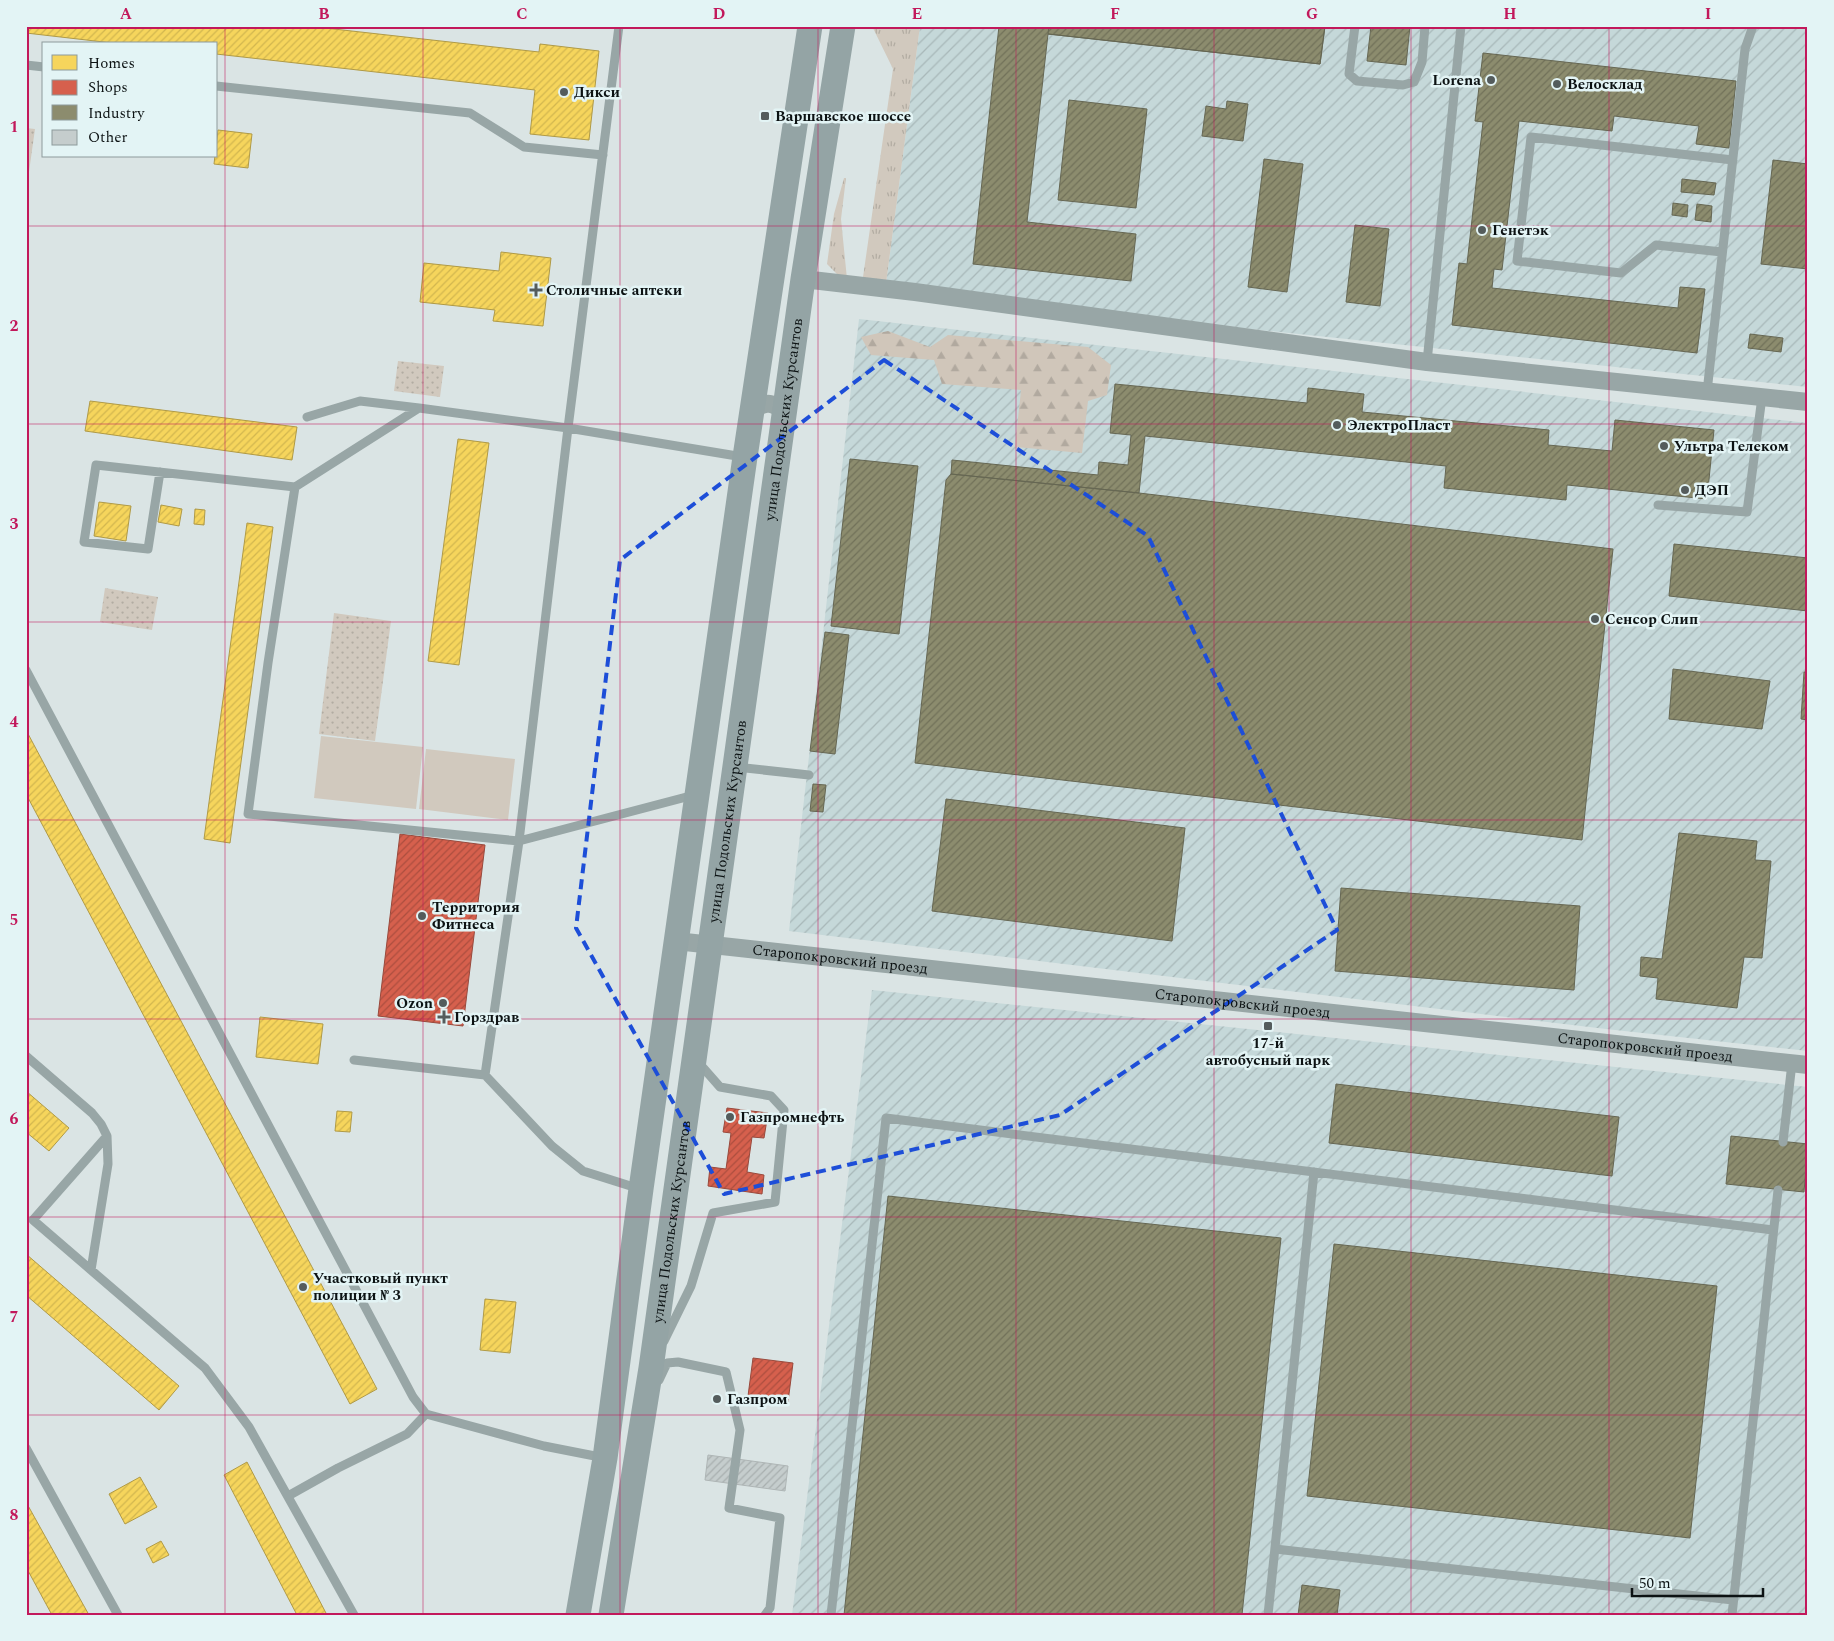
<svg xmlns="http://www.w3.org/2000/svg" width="1834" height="1641" font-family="Spectral,serif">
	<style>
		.industrial { fill: url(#industrial-furrows) }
		.grass { fill: url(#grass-tufts) }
		.forest { fill: url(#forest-firs) }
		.park { fill: url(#park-dots) }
		.garden { fill: #d1c9be }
		.homes { fill: url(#homes-hatch); stroke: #b09a46 }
		.shops { fill: url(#shops-hatch); stroke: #99493c }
		.industry { fill: url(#industry-hatch); stroke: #666753 }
		.building { fill: url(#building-hatch); stroke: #aeb5b5 }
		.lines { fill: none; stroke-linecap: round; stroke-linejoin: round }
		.lane { stroke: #98a6a6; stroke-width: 9 }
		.street { stroke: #98a6a6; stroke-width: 18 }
		.secondary { stroke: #94a4a5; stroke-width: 25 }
		.marked { fill: none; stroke: #1d4ed8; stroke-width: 4; stroke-dasharray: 10 6; stroke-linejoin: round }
		.grid { fill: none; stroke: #c2185b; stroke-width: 1; stroke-opacity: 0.55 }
		.poi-dot { fill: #545c5c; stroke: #e3f4f5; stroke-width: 2 }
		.labels { text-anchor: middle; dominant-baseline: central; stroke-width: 5; stroke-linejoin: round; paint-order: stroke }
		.poi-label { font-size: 15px; font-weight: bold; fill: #0c1213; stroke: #e3f4f5; text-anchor: start }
		.street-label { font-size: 15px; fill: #0c1213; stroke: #e3f4f5 }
		.neatline { fill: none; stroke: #c2185b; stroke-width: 2 }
		.grid-label { font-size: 16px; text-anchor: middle; font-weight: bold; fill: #c2185b }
	</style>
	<defs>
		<pattern id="industrial-furrows" width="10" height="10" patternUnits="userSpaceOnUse" patternTransform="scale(1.25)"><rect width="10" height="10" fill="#c5d8d9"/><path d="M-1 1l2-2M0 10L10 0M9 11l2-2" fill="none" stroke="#a8b8b9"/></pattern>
		<pattern id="grass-tufts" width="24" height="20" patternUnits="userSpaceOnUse" patternTransform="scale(1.25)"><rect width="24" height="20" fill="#d1c9be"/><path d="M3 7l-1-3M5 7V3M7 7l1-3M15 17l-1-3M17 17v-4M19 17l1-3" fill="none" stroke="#b2aca2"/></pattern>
		<pattern id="forest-firs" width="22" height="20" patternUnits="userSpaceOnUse" patternTransform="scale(1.25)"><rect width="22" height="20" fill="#d0c6ba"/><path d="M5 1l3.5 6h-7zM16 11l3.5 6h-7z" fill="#b1a99f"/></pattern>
		<pattern id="park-dots" width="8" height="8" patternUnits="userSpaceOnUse" patternTransform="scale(1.25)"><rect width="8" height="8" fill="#d1c9be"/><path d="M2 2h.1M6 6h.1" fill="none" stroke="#b2aca2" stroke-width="1.8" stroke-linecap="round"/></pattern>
		<pattern id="homes-hatch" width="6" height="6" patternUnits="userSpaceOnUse" patternTransform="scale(1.25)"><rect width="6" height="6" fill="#f6d55c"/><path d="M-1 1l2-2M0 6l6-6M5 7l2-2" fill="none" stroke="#d2b64f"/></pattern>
		<pattern id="shops-hatch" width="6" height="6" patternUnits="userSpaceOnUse" patternTransform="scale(1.25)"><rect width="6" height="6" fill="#d6604d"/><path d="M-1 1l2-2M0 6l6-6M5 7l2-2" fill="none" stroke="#ac4e3f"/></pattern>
		<pattern id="industry-hatch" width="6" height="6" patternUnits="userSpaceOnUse" patternTransform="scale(1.25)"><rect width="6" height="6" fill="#8c8c6e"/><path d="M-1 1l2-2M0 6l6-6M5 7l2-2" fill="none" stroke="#717159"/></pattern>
		<pattern id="building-hatch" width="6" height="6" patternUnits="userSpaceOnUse" patternTransform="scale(1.25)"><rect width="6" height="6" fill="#c5cdcd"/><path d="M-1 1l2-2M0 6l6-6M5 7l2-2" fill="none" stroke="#a8afaf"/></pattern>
	</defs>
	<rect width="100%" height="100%" fill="#dae4e4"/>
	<path class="industrial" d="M920 26H1808V387L885 291Z
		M859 319 1808 423V1051L1606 1029 789 931Z
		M872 990 1808 1087V1615H792Z"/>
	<path class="grass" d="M872 26H920L885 291 862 284 893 69Z
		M844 178H846L841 219 847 279 838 275 827 264 834 214Z"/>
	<path class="forest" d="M888 331 930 347 948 335 1088 347 1111 365 1107 395 1088 401 1082 453 1015 447 1021 390 942 384 934 360 871 355 861 337Z"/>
	<path class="park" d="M26 128 35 129 28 179H26Z
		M398 361 444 366 440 397 394 391Z
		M105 588 158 597 152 630 100 622Z
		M334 613 391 621 375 741 319 734Z"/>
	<path class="garden" d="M321 736 423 747 416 809 314 798Z
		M426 749 515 759 508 820 419 809Z"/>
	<path class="homes" d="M26 26H307L539 52 540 44 599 51 589 140 530 134 535 90 216 54V44H121L26 33Z
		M218 130 252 134 248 168 214 164Z
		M501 252 551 258 543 326 493 321 495 310 420 302 424 263 499 271Z
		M90 401 297 427 292 460 85 431Z
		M458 439 489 443 459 665 428 661Z
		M99 502 131 506 126 541 94 536Z
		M161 505 182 509 179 526 158 522Z
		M195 509 205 510 204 525 194 524Z
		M247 523 273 527 230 843 204 839Z
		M26 730 377 1389 350 1404 26 794Z
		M260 1017 323 1024 318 1064 256 1057Z
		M26 1091 69 1128 49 1151 26 1132Z
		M337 1111 352 1112 350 1132 335 1131Z
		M26 1254 179 1386 159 1410 26 1295Z
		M485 1299 516 1302 510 1353 480 1350Z
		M247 1462 327 1615H297L224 1475Z
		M140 1477 157 1507 125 1524 109 1494Z
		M26 1502 89 1615H52L26 1567Z
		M161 1541 169 1555 153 1563 146 1549Z"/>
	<path class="shops" d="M400 834 485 845 463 1026 378 1016Z
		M727 1108 768 1113 764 1138 752 1137 747 1172 764 1175 762 1194 708 1186 710 1167 726 1169 731 1133 723 1132Z
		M753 1358 793 1363 788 1402 748 1396Z"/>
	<path class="industry" d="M999 26H1325L1320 64 1048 34 1027 222 1136 234 1131 281 973 264Z
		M1049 26H1325L1320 64 1048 34Z
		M1371 26H1410L1406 65 1367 61Z
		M1483 53 1736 81 1729 148 1696 144 1699 126 1614 116 1612 131 1519 121 1502 270 1494 269 1492 288 1678 308 1680 287 1705 289 1697 353 1452 325 1459 263 1467 264 1483 122 1475 121Z
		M1069 100 1147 109 1136 208 1058 200Z
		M1227 101 1248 104 1243 141 1202 136 1206 106 1226 109Z
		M1264 159 1303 164 1287 292 1248 287Z
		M1773 160 1808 164V269L1761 264Z
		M1682 179 1716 183 1714 195 1681 192Z
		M1673 203 1688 205 1687 217 1672 215Z
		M1697 204 1712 206 1711 222 1695 220Z
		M1355 225 1389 229 1380 306 1346 302Z
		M1750 334 1783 338 1781 352 1748 348Z
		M1115 384 1307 403 1308 388 1364 394 1362 412 1549 430 1548 445 1612 451 1615 420 1714 430 1707 499 1567 485 1566 500 1444 488 1446 466 1145 436 1139 493 951 474 952 460 1098 475 1099 462 1128 465 1131 435 1110 433Z
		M850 459 918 466 899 634 831 626Z
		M951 474 1139 493 1613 549 1582 840 915 763 946 480Z
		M1674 544 1808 558V611L1669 596Z
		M825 632 849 635 835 754 810 751Z
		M1673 669 1770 681 1762 729 1669 719Z
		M1804 672H1808V720L1801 719Z
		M813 784 826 785 823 812 810 811Z
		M946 799 1185 828 1172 941 932 911Z
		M1679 833 1757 841 1755 860 1771 861 1762 958 1744 957 1737 1008 1656 999 1658 978 1640 976 1641 957 1662 959Z
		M1341 888 1580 906 1574 990 1335 971Z
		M1336 1084 1619 1117 1612 1176 1329 1143Z
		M1731 1136 1808 1144 1804 1192 1726 1184Z
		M888 1196 1281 1238 1242 1615H844Z
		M1334 1244 1717 1286 1690 1538 1307 1496Z
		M1302 1585 1340 1590 1337 1615H1298Z"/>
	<path class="building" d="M708 1455 788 1466 785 1491 705 1480Z"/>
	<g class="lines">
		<path class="lane" d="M619 26 568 428 743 457
			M1355 26 1349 74 1357 81 1403 85 1414 82 1422 62 1425 26
			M26 65 44 67
			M216 86 470 113 524 147 603 155
			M1722 252 1656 245 1621 273 1517 261 1531 137 1733 160
			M1427 362 1461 26
			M1707 392 1745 49 1753 26
			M419 408 568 428 519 841 248 814 268 663 295 487Z
			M307 417 360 401 419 408
			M160 472 148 549 84 542 96 465 295 487
			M1658 505 1747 512 1762 397
			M26 670 413 1397 426 1414 544 1446 605 1458
			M736 767 809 775
			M26 1056 92 1113 101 1124 107 1136 108 1164 91 1270 205 1368 249 1427 354 1615
			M354 1060 485 1075 552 1146 583 1171 640 1189
			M485 1075 519 841 694 795
			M1783 1142 1792 1063
			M91 1270 33 1220 107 1136
			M664 1341 691 1286 713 1213 775 1202 784 1110 771 1096 720 1087 698 1062
			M659 1380 667 1363 678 1362 726 1372 740 1430 729 1508 780 1518 770 1608 765 1615
			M26 1448 118 1615
			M288 1496 338 1468 407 1434 426 1414
			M1275 1549 1733 1600
			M831 1615 886 1118 1773 1230
			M1268 1615 1314 1172
			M1732 1615 1778 1190"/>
		<g class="street">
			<path d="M803 279 915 292 1427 362 1808 402"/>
			<path d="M751 418C758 397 783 400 784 422"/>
			<path id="s1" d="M676 941 1808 1065"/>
		</g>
		<g class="secondary">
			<path d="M578 1615 605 1458 641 1189 745 457 810 26"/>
			<path id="s2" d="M611 1615 651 1368 803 279 843 26"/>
		</g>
	</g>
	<path class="marked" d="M884 360 1148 536 1337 930 1060 1115 724 1194 576 928 620 560Z"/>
	<path class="grid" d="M225 26V1615M423 26V1615M620 26V1615M818 26V1615M1016 26V1615M1214 26V1615M1411 26V1615M1609 26V1615M26 226H1808M26 424H1808M26 622H1808M26 820H1808M26 1019H1808M26 1217H1808M26 1415H1808"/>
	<g class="poi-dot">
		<circle cx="1491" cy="80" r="5"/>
		<circle cx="1557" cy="84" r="5"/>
		<circle cx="564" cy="92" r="5"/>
		<rect x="760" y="111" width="10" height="10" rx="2.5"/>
		<circle cx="1482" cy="230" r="5"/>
		<path d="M533.5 282.5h5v5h5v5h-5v5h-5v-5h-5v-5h5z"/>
		<circle cx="1337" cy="425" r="5"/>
		<circle cx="1664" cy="446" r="5"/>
		<circle cx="1685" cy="490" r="5"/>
		<circle cx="1595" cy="619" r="5"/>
		<circle cx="422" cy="916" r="5"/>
		<circle cx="443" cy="1003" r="5"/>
		<path d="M441.5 1009.5h5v5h5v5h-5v5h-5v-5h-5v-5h5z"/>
		<rect x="1263" y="1021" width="10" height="10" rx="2.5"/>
		<circle cx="730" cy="1117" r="5"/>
		<circle cx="303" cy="1287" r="5"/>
		<circle cx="717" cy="1399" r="5"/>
	</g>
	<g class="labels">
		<g class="poi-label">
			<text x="1481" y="80" text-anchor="end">Lorena</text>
			<text x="1567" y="84">Велосклад</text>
			<text x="574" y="92">Дикси</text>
			<text x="775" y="116">Варшавское шоссе</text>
			<text x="1492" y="230">Генетэк</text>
			<text x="546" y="290">Столичные аптеки</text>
			<text x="1347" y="425">ЭлектроПласт</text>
			<text x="1674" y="446">Ультра Телеком</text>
			<text x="1695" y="490">ДЭП</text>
			<text x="1605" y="619">Сенсор Слип</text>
			<text x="432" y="907">Территория<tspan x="432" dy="17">Фитнеса</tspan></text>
			<text x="433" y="1003" text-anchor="end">Ozon</text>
			<text x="454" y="1017">Горздрав</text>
			<text x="1268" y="1043" text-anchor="middle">17-й<tspan x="1268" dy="17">автобусный парк</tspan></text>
			<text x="740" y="1117">Газпромнефть</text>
			<text x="313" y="1278">Участковый пункт<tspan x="313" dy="17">полиции № 3</tspan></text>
			<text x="727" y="1399">Газпром</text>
		</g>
		<g class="street-label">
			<text stroke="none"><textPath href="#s2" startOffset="1208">улица Подольских Курсантов</textPath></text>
			<text stroke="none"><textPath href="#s2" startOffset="802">улица Подольских Курсантов</textPath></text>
			<text stroke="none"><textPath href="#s1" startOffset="165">Старопокровский проезд</textPath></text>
			<text stroke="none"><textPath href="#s1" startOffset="570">Старопокровский проезд</textPath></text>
			<text stroke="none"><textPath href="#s1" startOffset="975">Старопокровский проезд</textPath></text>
			<text stroke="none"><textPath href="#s2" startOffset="398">улица Подольских Курсантов</textPath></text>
		</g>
	</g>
	<rect width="1834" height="1641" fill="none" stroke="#e3f4f5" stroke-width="55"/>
	<rect x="42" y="42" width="175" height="115" fill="#e3f4f5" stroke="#8d9a9b"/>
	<rect x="52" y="55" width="25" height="15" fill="#f6d55c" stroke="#8d9a9b"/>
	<text x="88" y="68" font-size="15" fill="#0c1213">Homes</text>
	<rect x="52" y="80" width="25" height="15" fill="#d6604d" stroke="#8d9a9b"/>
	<text x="88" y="92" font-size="15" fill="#0c1213">Shops</text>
	<rect x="52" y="105" width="25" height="15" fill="#8c8c6e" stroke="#8d9a9b"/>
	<text x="88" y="118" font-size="15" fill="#0c1213">Industry</text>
	<rect x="52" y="130" width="25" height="15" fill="#c5cdcd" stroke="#8d9a9b"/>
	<text x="88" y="142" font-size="15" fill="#0c1213">Other</text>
	<path d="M1632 1588v8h131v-8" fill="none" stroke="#0c1213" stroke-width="2.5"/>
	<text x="1639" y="1588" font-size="15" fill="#0c1213" stroke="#e3f4f5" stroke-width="4" paint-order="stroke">50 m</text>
	<rect x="28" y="28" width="1778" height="1586" class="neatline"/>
	<g class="grid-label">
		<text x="126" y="19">A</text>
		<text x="324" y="19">B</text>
		<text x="522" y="19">C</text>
		<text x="719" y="19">D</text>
		<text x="917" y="19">E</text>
		<text x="1115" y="19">F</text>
		<text x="1312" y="19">G</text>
		<text x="1510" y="19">H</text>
		<text x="1708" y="19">I</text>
		<text x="14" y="132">1</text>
		<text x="14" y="331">2</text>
		<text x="14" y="529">3</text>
		<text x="14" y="727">4</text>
		<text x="14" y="925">5</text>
		<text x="14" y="1124">6</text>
		<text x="14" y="1322">7</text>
		<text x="14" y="1520">8</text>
	</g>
</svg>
